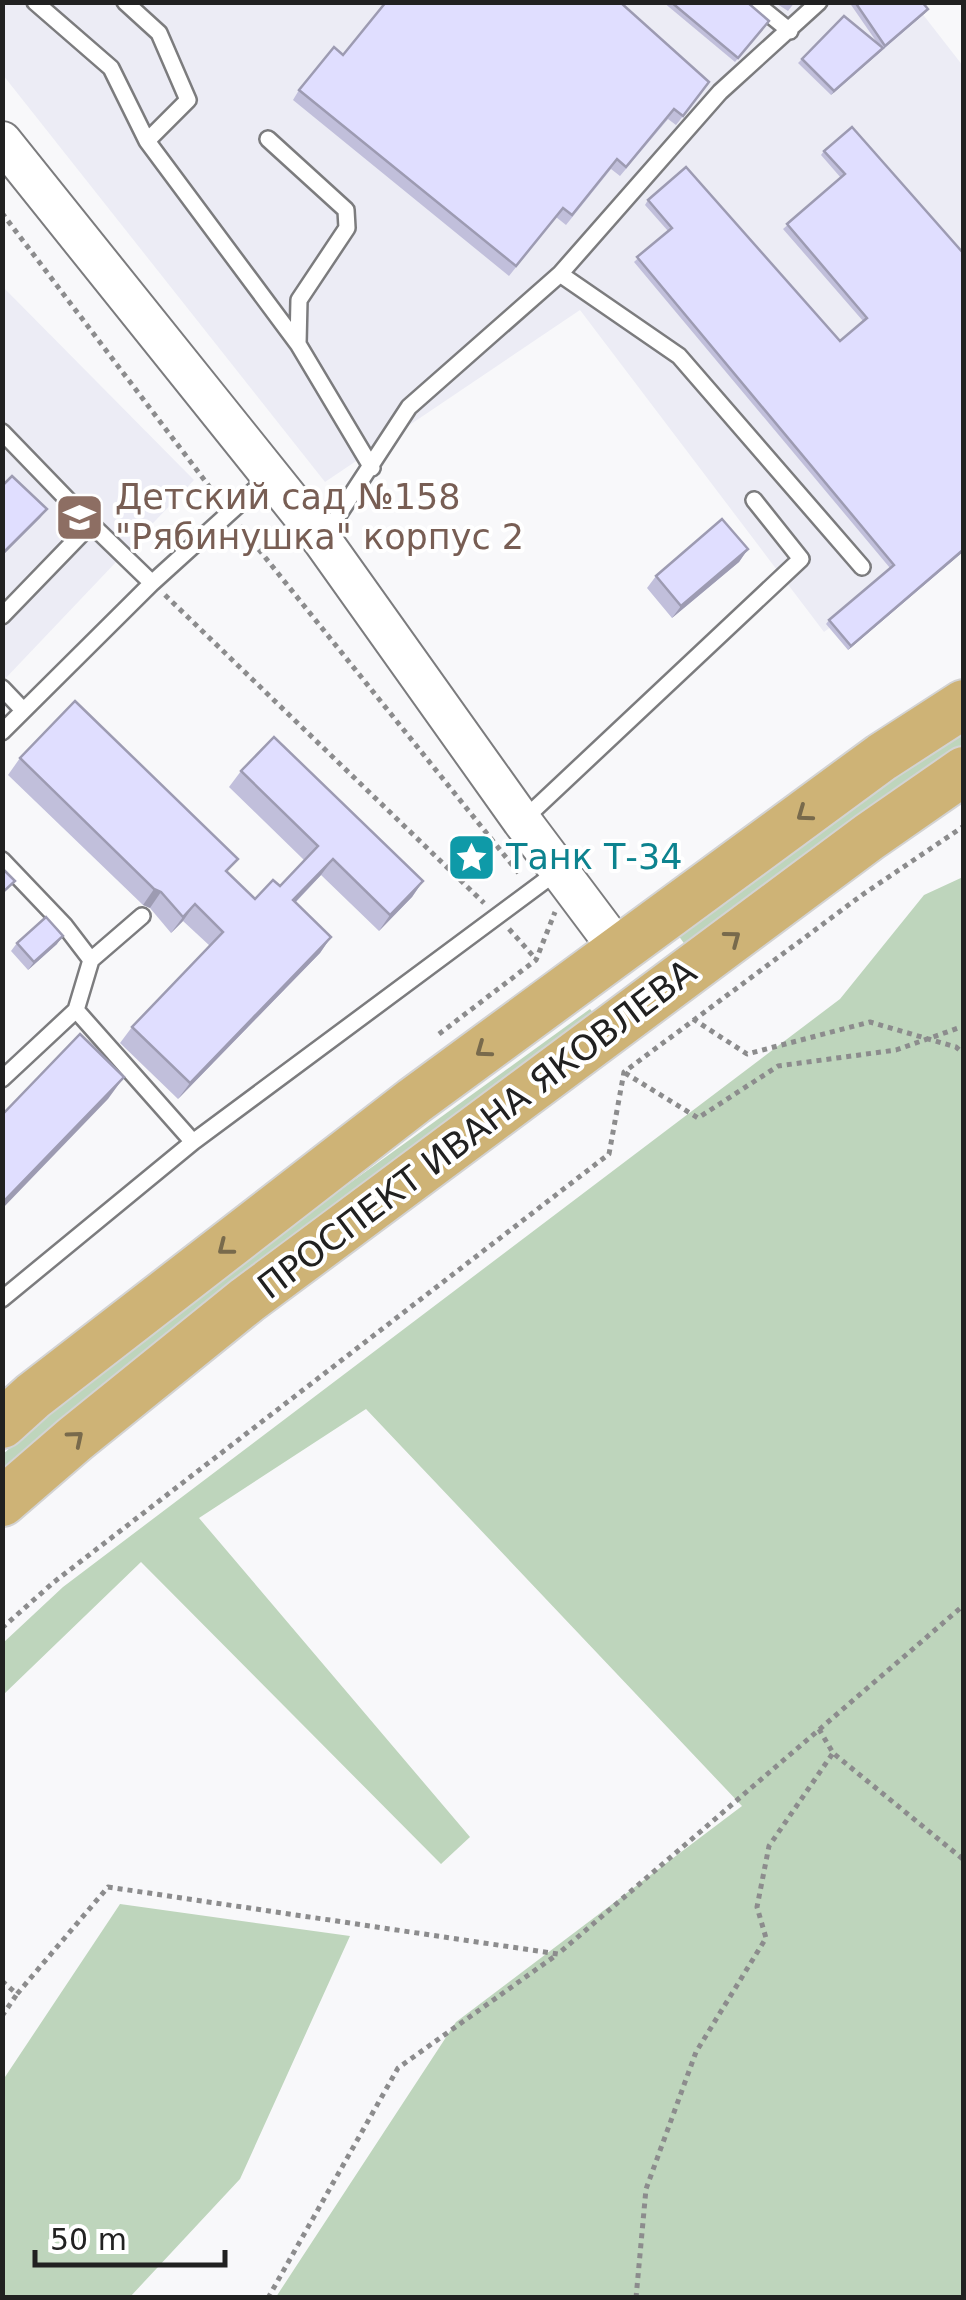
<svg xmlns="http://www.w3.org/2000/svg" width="966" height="2300" font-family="'DejaVu Sans',sans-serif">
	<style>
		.built { fill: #ececf5 }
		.green { fill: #bed5bc }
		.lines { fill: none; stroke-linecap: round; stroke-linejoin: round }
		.service-casing { stroke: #7c7c7e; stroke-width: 20 }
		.tertiary-casing { stroke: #7c7c7e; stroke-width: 42 }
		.primary-casing { stroke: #d3d3d3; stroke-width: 52 }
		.path { stroke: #8c8c8d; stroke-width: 5; stroke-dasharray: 5 5; stroke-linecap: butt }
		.service { stroke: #fff; stroke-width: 15 }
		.tertiary { stroke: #fff; stroke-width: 38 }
		.primary { stroke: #ceb376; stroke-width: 48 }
		.wall { fill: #c1bfdb }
		.shaded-wall { fill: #9d9bb2 }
		.building { fill: #e0deff; stroke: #9d9bb2; stroke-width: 2.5 }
		.oneway { stroke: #786a4c }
		.labels { text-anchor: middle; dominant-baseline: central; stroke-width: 8; stroke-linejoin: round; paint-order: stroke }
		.education-label { font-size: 35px; fill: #785e54; stroke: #fff; text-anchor: start }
		.culture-label { font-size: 35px; fill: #0d838f; stroke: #fff; text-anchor: start }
		.street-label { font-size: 35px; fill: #212121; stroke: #fff }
	</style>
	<rect width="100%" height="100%" fill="#f8f8fa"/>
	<path class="built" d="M3 3H914L963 66V534L921 559 824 632 580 310 325 482 3 75Z
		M2 286 194 480 3 681H2Z"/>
	<path class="green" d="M963 726V744L686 946 678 935Z
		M963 877V2297H276L456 2022 742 1806 366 1409 199 1518 470 1837 441 1864 141 1562 3 1695V1643L63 1587 840 999 924 895Z
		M590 1009 595 1015 3 1473 2 1455 49 1413 234 1267Z
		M120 1904 350 1936 240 2179 130 2297H3V2080Z"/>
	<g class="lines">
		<defs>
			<path id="service" d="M35 2 111 68 147 141 298 344 372 468
				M125 2 159 33 188 100 147 141
				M754 2 790 31
				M268 139 346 210 347 228 299 300 298 344
				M560 274 679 356 862 567
				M2 432 91 524
				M322 540 409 407 560 274 720 92 819 2
				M2 616 91 524 152 583
				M2 688 23 710
				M2 732 152 583 269 477
				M522 821 801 559 754 500
				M2 860 65 926 91 960 76 1010
				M91 960 142 916
				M2 1079 76 1010 193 1142
				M2 1299 193 1142 558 871"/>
			<path id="tertiary" d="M2 141 322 540 522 821 618 949"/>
			<path id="primary" d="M2 1424 33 1396 414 1101 882 757 964 704
				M2 1502 75 1439 247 1300 869 837 964 771"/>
		</defs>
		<use href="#service" class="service-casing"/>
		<use href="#tertiary" class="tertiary-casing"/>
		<use href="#primary" class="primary-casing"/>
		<path class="path" d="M2 213 218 498
			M240 526 521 876
			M165 595 484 903
			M509 929 535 958
			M693 1019 747 1054 870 1022 956 1047 964 1054
			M439 1034 536 960 555 912
			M625 1073 698 1118 778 1066 896 1050 964 1026
			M2 1628 54 1582 609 1154 624 1072 862 895 964 826
			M819 1729 833 1753 964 1860
			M2 1981 17 1994 108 1887 558 1954 964 1605
			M2 2016 17 1994
			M268 2298 398 2068 555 1956
			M636 2298 646 2189 696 2052 766 1938 757 1907 769 1846 833 1753"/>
		<use href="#service" class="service"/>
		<use href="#tertiary" class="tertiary"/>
		<use href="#primary" class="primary"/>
	</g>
	<path class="wall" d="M663 2H747L769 21 735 62Z
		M774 2H795L788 11Z
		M849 2H922L925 13 831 95 798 63 802 59 878 44Z
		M343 55 702 92 676 125 668 119 620 176 611 169 566 225 556 217 509 276 293 100 299 90Z
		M824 151 964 254V551L848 650 826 624 829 620 890 568 634 262 668 231 645 205 648 200 840 341 863 321 783 229 841 178 821 155Z
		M748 549 739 562 672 618 647 588 656 576Z
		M20 758 228 873 255 899 280 886 304 860 229 787 241 771 423 881 412 897 379 931 321 875 296 902 331 937 320 953 178 1099 120 1043 132 1027 210 946 183 921 171 933 150 908 143 905 8 775Z
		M17 943 57 944 28 970 11 951Z"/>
	<path class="shaded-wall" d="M928 9 925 13 882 50 885 46Z
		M883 48 880 52 831 95 834 91Z
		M47 509 40 518 2 556V554Z
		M748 549 739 562 672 618 681 606Z
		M964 549V551L848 650 851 646Z
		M333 859 321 875 282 916 293 900Z
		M423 881 412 897 379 931 390 915Z
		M154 889 161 892 150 908 143 905Z
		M195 904 183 921 171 933 183 917Z
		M63 936 57 944 28 970 34 962Z
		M331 937 320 953 178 1099 190 1083Z
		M124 1077 108 1099 2 1209V1203Z"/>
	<path class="building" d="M386 2H620L709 82 683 116 674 109 626 167 617 159 572 215 563 208 516 266 299 90 334 47 343 55Z
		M671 2H747L769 21 738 58Z
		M855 2H922L928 9 885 46Z
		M844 16 883 48 834 91 802 59Z
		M852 127 964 254V549L851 646 829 620 894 565 637 257 672 228 648 200 686 167 840 341 867 318 787 224 845 174 824 151Z
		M12 476 47 509 2 554V486Z
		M722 519 748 549 681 606 656 576Z
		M75 701 238 859 226 871 255 899 273 880 280 886 318 846 241 771 274 737 423 881 390 915 333 859 293 900 331 937 190 1083 132 1027 223 932 195 904 183 917 161 892 154 889 20 758Z
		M2 868 15 881 2 893Z
		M46 917 63 936 34 962 17 943Z
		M80 1034 124 1077 2 1203V1115Z"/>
	<defs><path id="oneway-chevron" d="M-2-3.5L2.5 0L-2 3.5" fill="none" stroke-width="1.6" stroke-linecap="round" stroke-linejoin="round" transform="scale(2.5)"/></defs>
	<g class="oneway">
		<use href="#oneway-chevron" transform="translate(804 814) rotate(144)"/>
		<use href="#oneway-chevron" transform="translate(733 938) rotate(-37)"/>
		<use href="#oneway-chevron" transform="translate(483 1050) rotate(144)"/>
		<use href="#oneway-chevron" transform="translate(225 1248) rotate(142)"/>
		<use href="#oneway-chevron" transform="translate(76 1438) rotate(-40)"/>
	</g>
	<defs>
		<symbol id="school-square" viewBox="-11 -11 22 22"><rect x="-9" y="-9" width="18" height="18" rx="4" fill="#8d6e63" stroke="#fff"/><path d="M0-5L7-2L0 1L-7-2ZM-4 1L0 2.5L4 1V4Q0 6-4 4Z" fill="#fff"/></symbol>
		<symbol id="sight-square" viewBox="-11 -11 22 22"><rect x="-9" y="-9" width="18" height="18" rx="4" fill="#0f9aa8" stroke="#fff"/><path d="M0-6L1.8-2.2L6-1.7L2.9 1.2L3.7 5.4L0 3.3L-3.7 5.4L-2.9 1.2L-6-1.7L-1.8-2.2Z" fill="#fff"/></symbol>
	</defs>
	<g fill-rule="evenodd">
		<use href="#school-square" x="52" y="490" width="55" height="55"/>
		<use href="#sight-square" x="444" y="830" width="55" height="55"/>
	</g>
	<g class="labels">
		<g class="education-label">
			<text x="115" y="497">Детский сад №158<tspan x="115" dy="40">"Рябинушка" корпус 2</tspan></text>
		</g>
		<g class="culture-label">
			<text x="506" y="857">Танк Т-34</text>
		</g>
		<g class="street-label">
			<text transform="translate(477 1129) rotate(-37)">ПРОСПЕКТ ИВАНА ЯКОВЛЕВА</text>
		</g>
	</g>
	<rect width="966" height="2300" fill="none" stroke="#212121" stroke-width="10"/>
	<path d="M35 2250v15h190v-15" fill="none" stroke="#212121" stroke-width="5"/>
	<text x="50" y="2250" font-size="30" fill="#212121" stroke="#ffffff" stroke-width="8" paint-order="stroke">50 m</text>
</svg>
